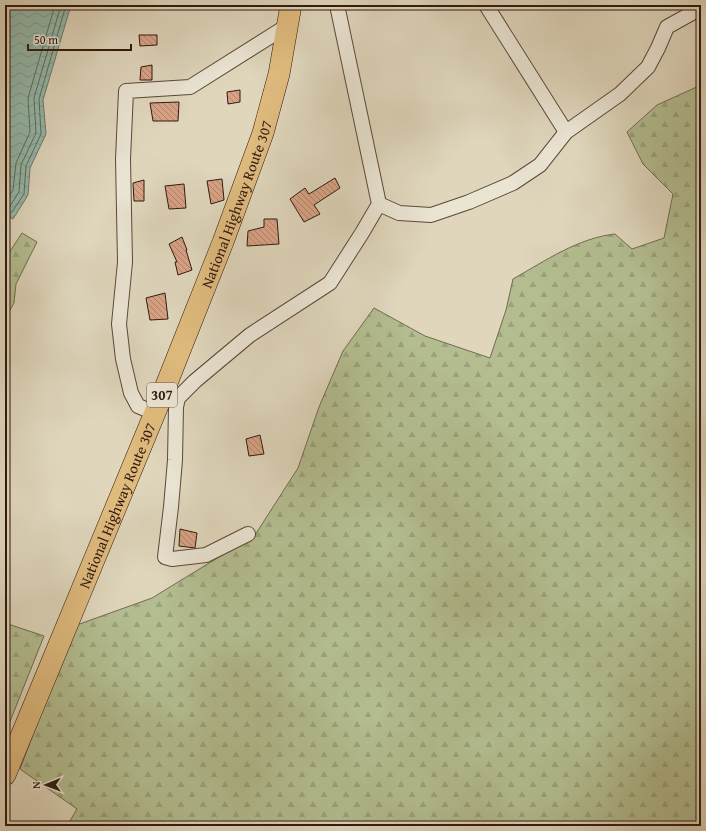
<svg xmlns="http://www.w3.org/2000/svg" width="706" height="831" font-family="'Gentium Book Plus',serif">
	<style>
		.forest { fill: url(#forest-firs); stroke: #726b50 }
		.water { fill: url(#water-waves); stroke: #6c7a6d }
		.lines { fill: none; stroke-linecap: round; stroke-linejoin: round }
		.shore { stroke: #626a5e; stroke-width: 1 }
		.building { fill: url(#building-back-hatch); stroke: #30190f }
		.minor-casing { stroke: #5c483a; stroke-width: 16 }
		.highway-casing { stroke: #30190f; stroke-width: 22 }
		.minor { stroke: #eae4d3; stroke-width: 14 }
		.highway { stroke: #e0bb7e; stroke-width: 21 }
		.labels { text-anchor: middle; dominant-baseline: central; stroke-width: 3; stroke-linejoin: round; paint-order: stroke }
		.shield { fill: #eae4d3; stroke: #68564a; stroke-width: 1 }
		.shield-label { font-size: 14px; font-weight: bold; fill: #30190f }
		.street-label { font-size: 15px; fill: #30190f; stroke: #eae4d3 }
	</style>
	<defs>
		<pattern id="forest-firs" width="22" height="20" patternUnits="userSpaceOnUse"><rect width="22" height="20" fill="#b3bd90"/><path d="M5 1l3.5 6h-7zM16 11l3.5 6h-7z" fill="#9aa27b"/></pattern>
		<pattern id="water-waves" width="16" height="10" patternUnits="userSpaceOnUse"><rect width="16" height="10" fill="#94baac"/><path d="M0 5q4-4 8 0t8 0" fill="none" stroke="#809f93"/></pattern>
		<pattern id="building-back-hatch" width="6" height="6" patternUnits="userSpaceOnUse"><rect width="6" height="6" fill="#d9a386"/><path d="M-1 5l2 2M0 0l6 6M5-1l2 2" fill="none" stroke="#b0846c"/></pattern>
	</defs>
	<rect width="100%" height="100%" fill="#dfd6bc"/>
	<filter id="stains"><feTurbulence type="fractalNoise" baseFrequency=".005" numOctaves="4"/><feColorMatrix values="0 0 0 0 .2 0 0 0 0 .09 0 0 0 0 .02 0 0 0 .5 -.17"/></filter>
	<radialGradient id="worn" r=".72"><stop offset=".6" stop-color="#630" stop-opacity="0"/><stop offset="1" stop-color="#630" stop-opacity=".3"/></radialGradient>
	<path class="forest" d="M701 85V826H67L77 809 20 769 74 626 152 598 255 535 298 468 319 407 343 351 374 308 425 336 490 358 506 310 513 279C545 261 578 238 615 234L632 249 664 238 673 194 643 164 627 132 657 105Z
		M22 233 37 242 16 284 14 303 5 319V259Z
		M5 623 44 636 5 734Z"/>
	<path class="water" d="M5 5H71L43 100 46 134 30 168 28 195 13 219 5 215Z"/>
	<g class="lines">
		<path class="shore" d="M5 200H7L13 190 16 163 30 132 28 98 55 5
			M5 207 10 206 19 192 21 165 36 133 34 98 61 5
			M5 212H12L24 194 26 166 41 134 39 99 66 5"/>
	</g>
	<path class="building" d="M139 35H157V45L140 46Z
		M152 65V80H140L141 67Z
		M240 90V102L228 104 227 92Z
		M179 102 178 121H153L150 103Z
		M335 178 340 188 314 205 320 214 304 222 290 199 305 188 309 194Z
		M222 179 224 200 211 204 207 181Z
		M144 180V201H134L133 183Z
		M184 184 186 208 169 209 165 186Z
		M264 219H277L279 244 247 246 248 231 264 227Z
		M182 237 187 250H186L192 270 178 275 175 262H177L169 244Z
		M165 293 168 319 150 320 146 298Z
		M260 435 264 454 249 456 246 439Z
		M180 529 197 533 195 548 179 546Z"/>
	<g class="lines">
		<defs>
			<path id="minor" d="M486 5 566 132
				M379 204 399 213 431 215 469 202 513 183 540 165 566 132 620 94 648 67 658 48 667 27 701 8
				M162 395 178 398 195 381 250 335 330 283 362 233 379 204 337 5
				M178 398 176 407 175 460 171 507 165 557 172 559 206 555 248 534
				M155 413 138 406 131 393 123 359 119 324 125 262 123 159 126 91 190 87 287 26"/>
			<g id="highway">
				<path id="s1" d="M5 775 159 403 223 242 263 133 279 74 291 5"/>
			</g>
		</defs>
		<use href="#minor" class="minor-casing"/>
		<use href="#highway" class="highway-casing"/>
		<use href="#minor" class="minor"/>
		<use href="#highway" class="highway"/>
	</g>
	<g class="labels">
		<rect class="shield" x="147" y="383" width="30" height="24" rx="3"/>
		<g class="shield-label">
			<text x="162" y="395">307</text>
		</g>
		<g class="street-label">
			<text stroke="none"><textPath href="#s1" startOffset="616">National Highway Route 307</textPath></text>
			<text stroke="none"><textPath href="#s1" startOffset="292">National Highway Route 307</textPath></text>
		</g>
	</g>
	<rect width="706" height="831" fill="none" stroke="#dfd6bc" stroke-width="20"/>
	<rect x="6" y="6" width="694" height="819" fill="none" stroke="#30190f" stroke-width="2"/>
	<rect x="10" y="10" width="686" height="811" fill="none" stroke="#30190f"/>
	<g transform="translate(46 785) rotate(269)" stroke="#eae4d3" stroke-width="3" paint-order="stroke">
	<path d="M0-3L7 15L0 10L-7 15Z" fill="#30190f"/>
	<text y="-6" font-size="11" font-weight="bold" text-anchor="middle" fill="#30190f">N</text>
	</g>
	<path d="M28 44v6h103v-6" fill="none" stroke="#30190f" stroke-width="2"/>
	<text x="34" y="44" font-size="12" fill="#30190f" stroke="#eae4d3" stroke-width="3" paint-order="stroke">50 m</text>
	<rect width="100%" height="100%" filter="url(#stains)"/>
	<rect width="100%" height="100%" fill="url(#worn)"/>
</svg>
